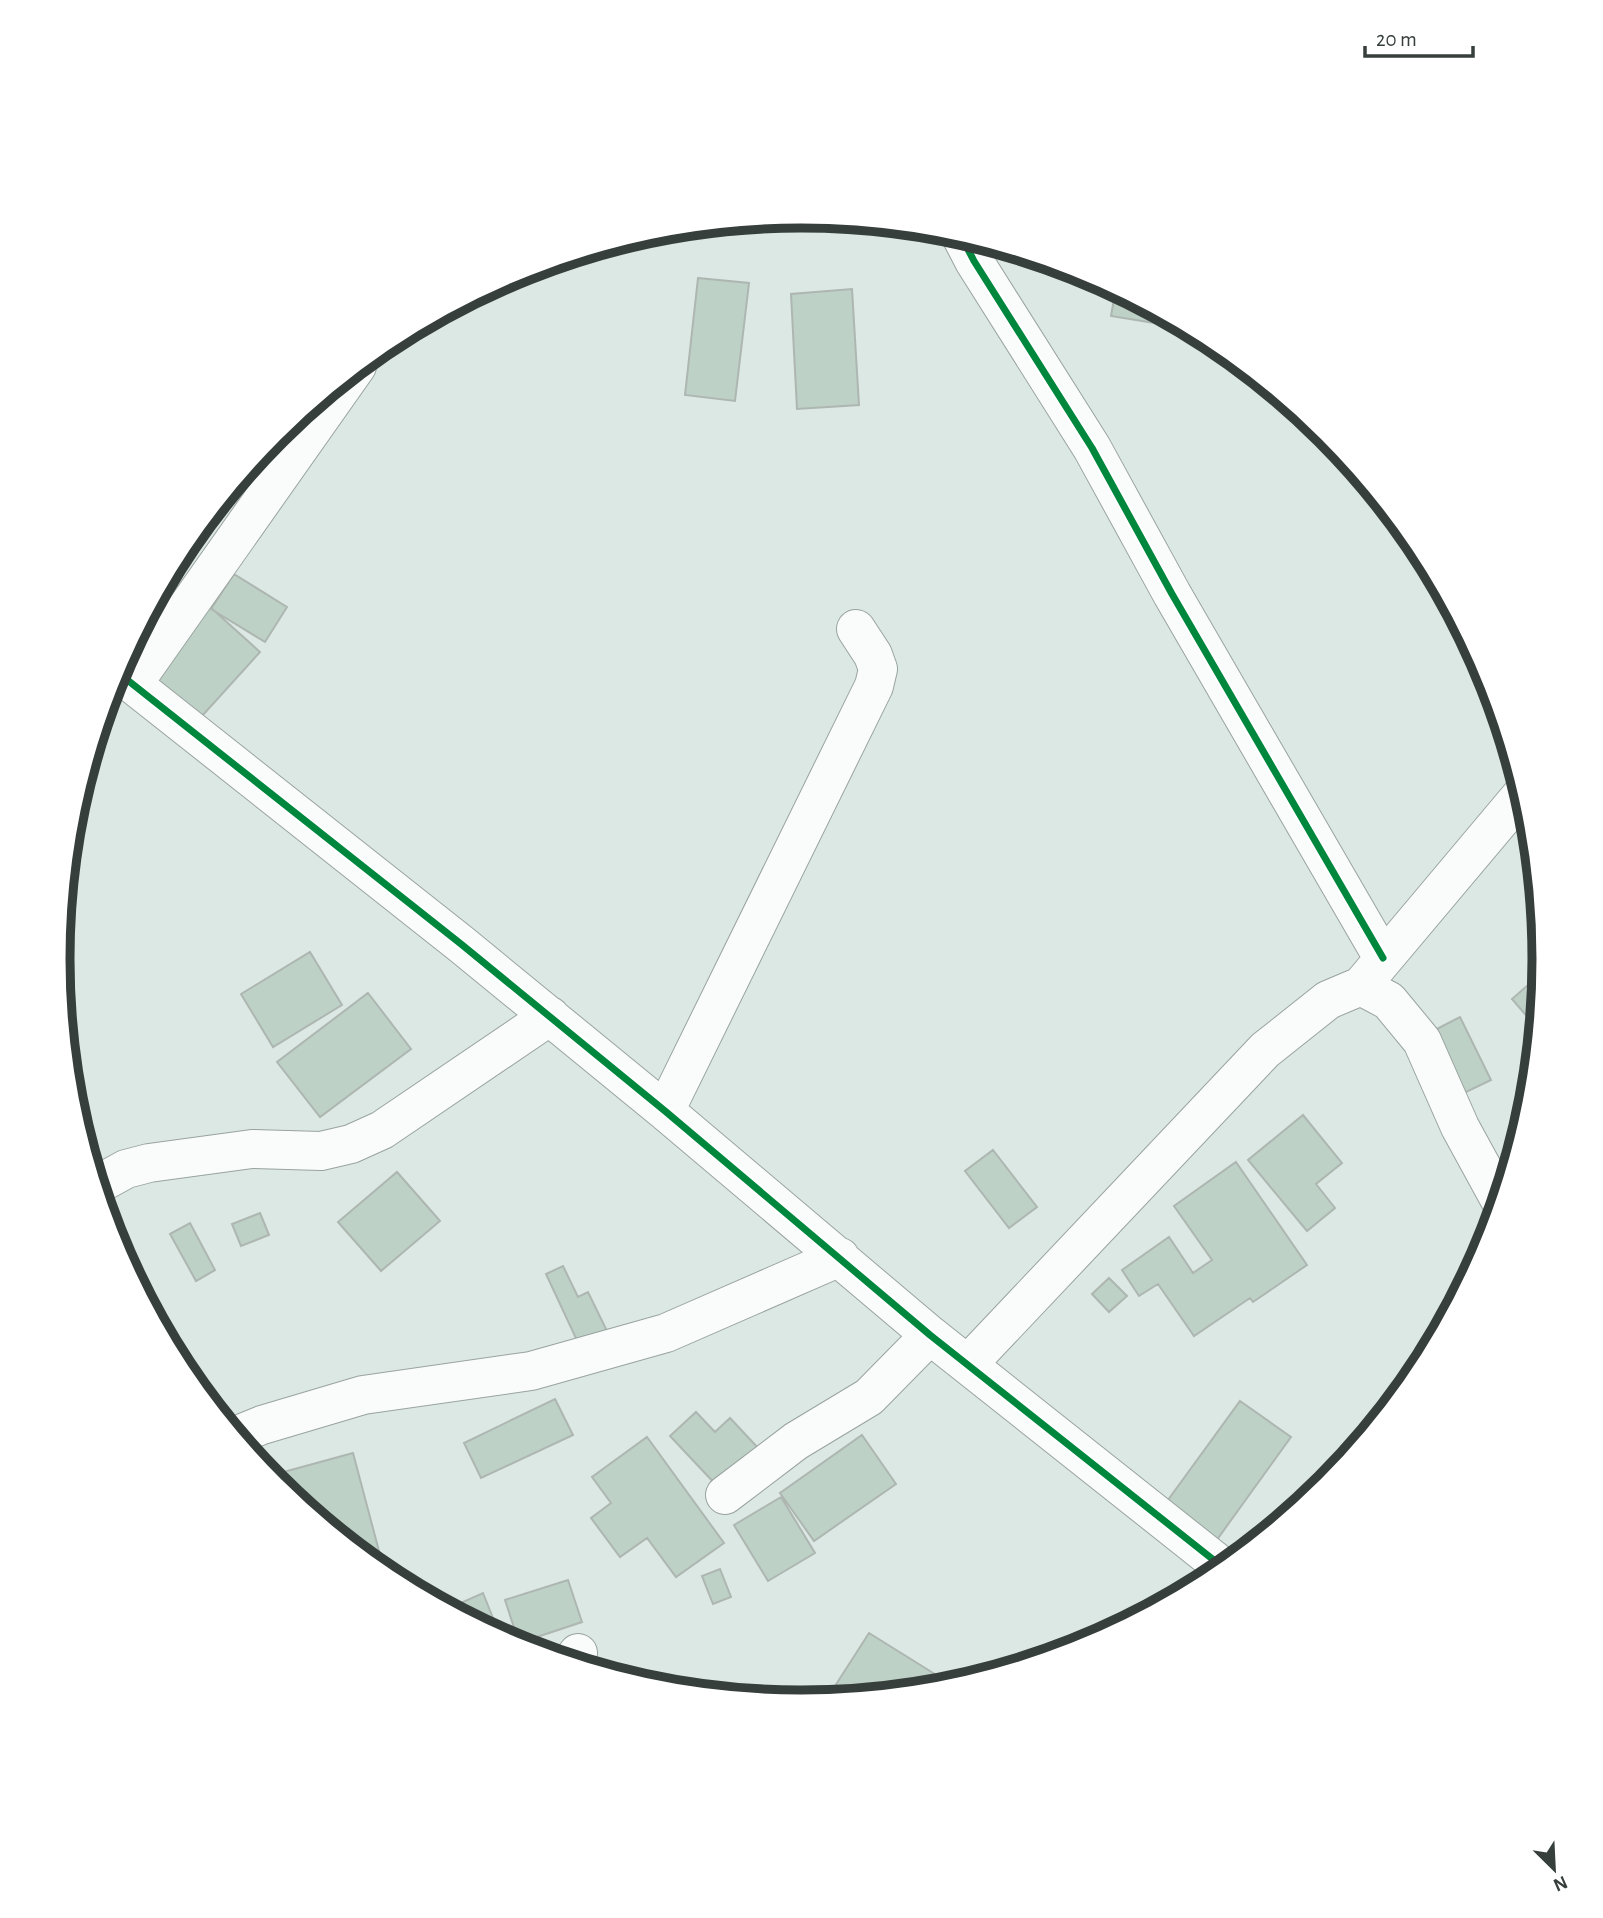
<svg xmlns="http://www.w3.org/2000/svg" width="1603" height="1918" font-family="'Alegreya Sans',sans-serif">
	<style>
		.building { fill: #bdd1c6; stroke: #aeb6b2; stroke-width: 2 }
		.lines { fill: none; stroke-linecap: round; stroke-linejoin: round }
		.minor-casing { stroke: #99a3a0; stroke-width: 40 }
		.minor { stroke: #fafcfb; stroke-width: 38 }
		.cycleway-casing { stroke: #fff; stroke-width: 11 }
		.cycleway { stroke: #00873e; stroke-width: 7 }
		.rim { fill: none; stroke: #363f3c; stroke-width: 9 }
	</style>
	<rect width="100%" height="100%" fill="#dce8e4"/>
	<path class="building" d="M698 278 749 283 735 401 685 395Z
		M698 278 749 283 735 401 685 395Z
		M1116 288 1180 322 1179 327 1111 316Z
		M852 289 859 405 797 409 791 294Z
		M234 574 287 607 265 642 211 609Z
		M234 574 287 607 265 642 211 609Z
		M209 606 260 652 192 727 142 681Z
		M209 606 260 652 192 727 142 681Z
		M310 952 342 1005 273 1047 241 994Z
		M1544 971 1538 1029 1512 999Z
		M368 993 411 1049 320 1117 277 1062Z
		M1460 1017 1491 1080 1462 1094 1431 1032Z
		M1303 1115 1342 1163 1316 1184 1335 1208 1307 1231 1248 1160Z
		M993 1150 1037 1207 1009 1228 965 1171Z
		M1236 1162 1307 1265 1253 1302 1250 1298 1194 1336 1158 1284 1139 1296 1122 1270 1169 1237 1193 1273 1212 1260 1174 1206Z
		M397 1172 440 1221 381 1271 338 1222Z
		M260 1213 269 1235 241 1246 232 1224Z
		M190 1223 215 1270 196 1281 170 1234Z
		M563 1266 578 1297 588 1292 608 1333 580 1347 546 1274Z
		M1109 1278 1127 1296 1109 1312 1092 1294Z
		M555 1399 573 1435 481 1478 464 1443Z
		M1240 1401 1291 1437 1211 1548 1160 1511Z
		M696 1412 715 1432 730 1418 760 1450 719 1488 670 1436Z
		M862 1435 896 1484 814 1541 780 1493Z
		M647 1437 724 1543 676 1577 647 1538 620 1557 591 1518 611 1503 592 1477Z
		M353 1453 383 1566 377 1568 286 1493 280 1473Z
		M781 1497 815 1553 768 1581 734 1525Z
		M720 1569 731 1597 713 1604 702 1576Z
		M568 1580 582 1622 519 1643 505 1600Z
		M483 1593 501 1638 447 1609Z
		M869 1633 954 1686 826 1700Z"/>
	<g class="lines">
		<defs>
			<path id="minor" d="M960 234 974 261 1092 448 1172 594 1383 958
				M116 671 461 944 665 1111 930 1335 1225 1569
				M133 684 357 366
				M1361 986 1389 1001 1422 1041 1460 1127 1501 1202
				M665 1111 874 686 878 669 873 655 856 629
				M97 1185 126 1169 149 1163 252 1149 321 1151 351 1144 382 1130 550 1016
				M968 1364 1265 1050 1328 1000 1361 986 1524 792
				M235 1436 262 1425 363 1395 531 1371 666 1333 840 1257
				M725 1495 796 1441 869 1397 930 1335
				M571 1662 578 1653"/>
		</defs>
		<use href="#minor" class="minor-casing"/>
		<use href="#minor" class="minor"/>
		<defs>
			<path id="cycleway" d="M960 234 974 261 1092 448 1172 594 1383 958
				M116 671 461 944 665 1111 930 1335 1225 1569"/>
		</defs>
		<use href="#cycleway" class="cycleway-casing"/>
		<use href="#cycleway" class="cycleway"/>
	</g>
	<path d="M0 0H1603V1918H0ZM70 959a731 731 0 1 1 1462 0a731 731 0 1 1-1462 0Z" fill="#fff" fill-rule="evenodd"/>
	<path class="rim" d="M70 959a731 731 0 1 1 1462 0a731 731 0 1 1-1462 0Z"/>
	<g transform="translate(1554 1869) rotate(156)" stroke="#ffffff" stroke-width="5" paint-order="stroke">
	<path d="M0-5L12 26L0 18L-12 26Z" fill="#363f3c"/>
	<text y="-10" font-size="19" font-weight="bold" text-anchor="middle" fill="#363f3c">N</text>
	</g>
	<path d="M1365 46v10h108v-10" fill="none" stroke="#363f3c" stroke-width="3.5"/>
	<text x="1376" y="46" font-size="21" fill="#363f3c" stroke="#ffffff" stroke-width="5" paint-order="stroke">20 m</text>
</svg>
